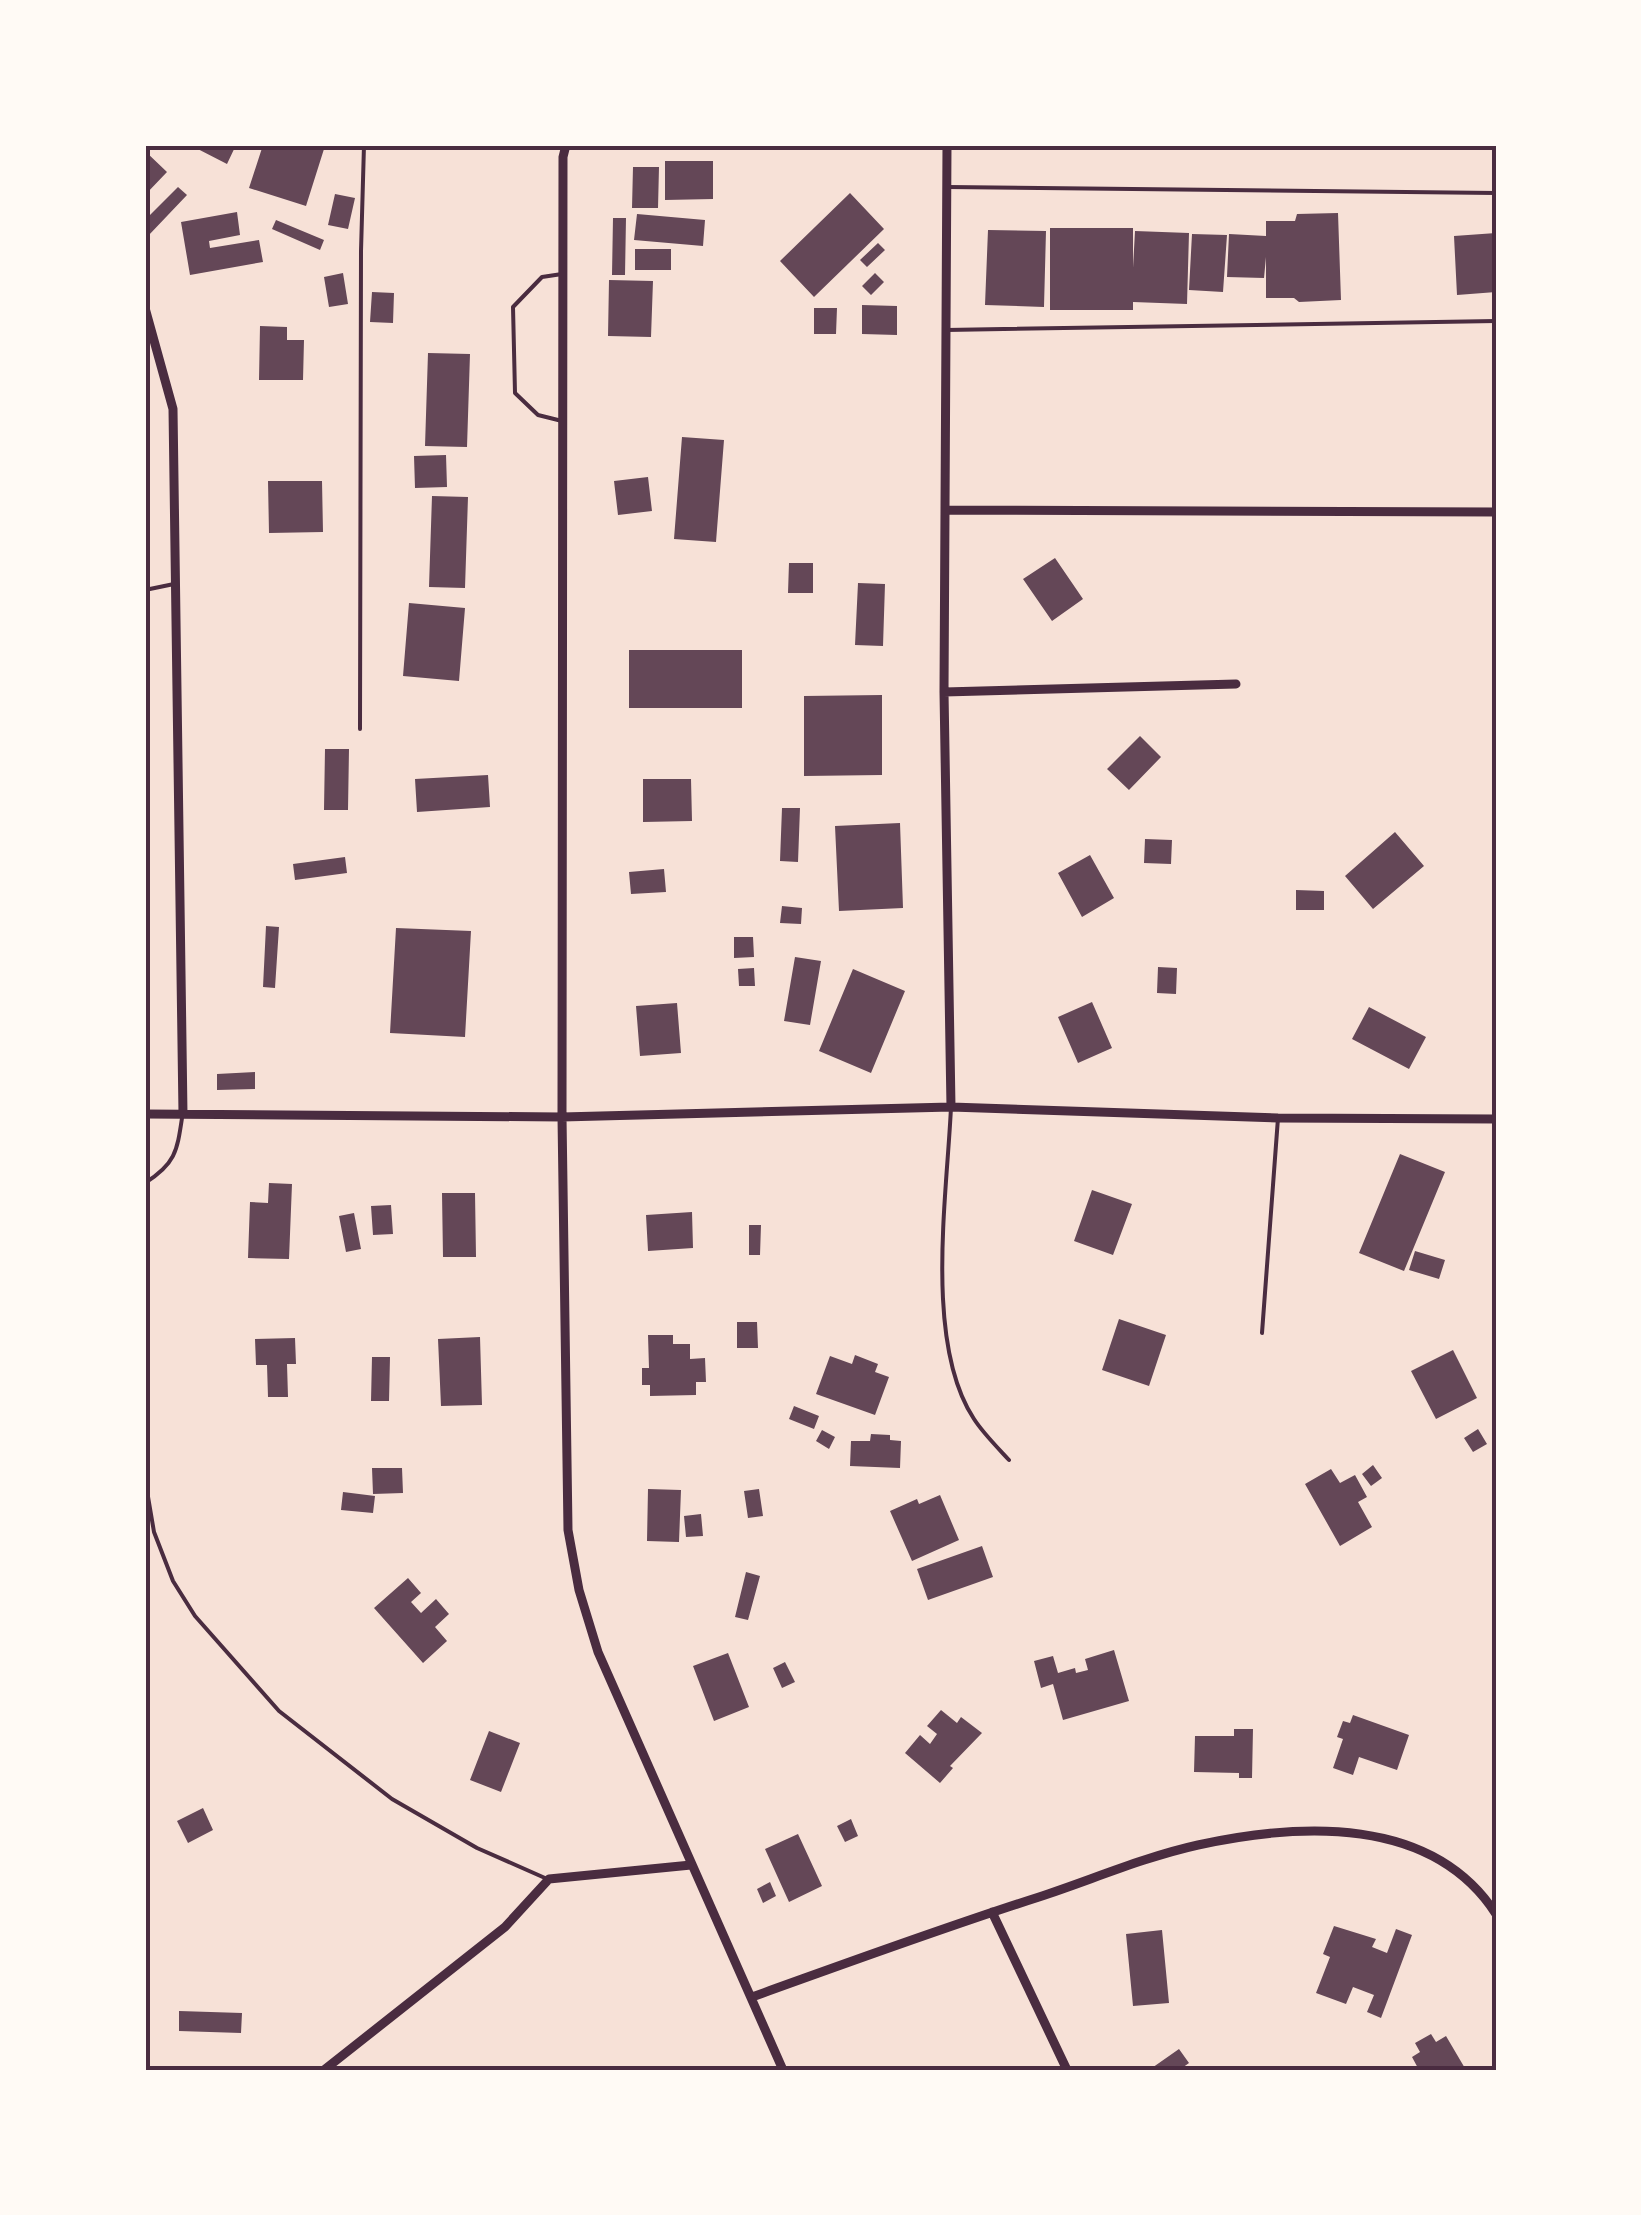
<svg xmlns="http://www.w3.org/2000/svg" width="1641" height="2215" font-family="'Nunito Sans',sans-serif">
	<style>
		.building { fill: #644757 }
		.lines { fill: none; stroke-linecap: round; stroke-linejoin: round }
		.service { stroke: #4a2c40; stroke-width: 4 }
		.minor { stroke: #4a2c40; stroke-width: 9 }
		.neatline { fill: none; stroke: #4a2c40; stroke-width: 4 }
	</style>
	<rect width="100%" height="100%" fill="#f7e1d7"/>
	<path class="building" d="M190 145H236L227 164Z
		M263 145H311L324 149 306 206 249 188Z
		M145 151 167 172 145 195Z
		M665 161H713V199L665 200Z
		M633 167H659L658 208H632Z
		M178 187 187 195 148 236 145 220Z
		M850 193 884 229 814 297 780 261Z
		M335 194 355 198 348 229 328 225Z
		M237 212 240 235 209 241 210 248 259 240 263 262 190 275 181 222Z
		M1338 213 1341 300 1299 302 1294 298H1266V257L1264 278 1227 277 1229 234 1266 236V221H1295L1297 214Z
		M637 214 705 220 703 246 634 240Z
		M613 218H626L625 275H612Z
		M276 220 324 240 320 250 272 229Z
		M1050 228H1133V268L1135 231 1189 233 1187 304 1133 302V310H1050Z
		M988 230 1046 231 1044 307 985 305Z
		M1496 233V292L1457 295 1454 236Z
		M1192 234 1227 235 1223 292 1189 290Z
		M878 243 885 250 867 267 860 260Z
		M635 249H671V270H635Z
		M343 273 348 304 329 307 324 277Z
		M875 273 884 282 871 295 862 286Z
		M609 280 653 281 651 337 608 336Z
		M372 292 394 293 393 323 370 322Z
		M862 305 897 306V335L862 334Z
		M814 308H837L836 334H814Z
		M260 326 287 327V340H304L303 380H259Z
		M428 353 470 354 467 447 425 446Z
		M682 437 724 440 716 542 674 539Z
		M446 455 447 487 415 488 414 456Z
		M648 477 652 511 618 515 614 481Z
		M268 481H322L323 532 269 533Z
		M432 496 468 497 465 588 429 587Z
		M1055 558 1083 599 1052 621 1023 579Z
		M789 563H813V593H788Z
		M858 583 885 584 883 646 855 645Z
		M409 603 465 608 459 681 403 676Z
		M629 650H742V708H629Z
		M882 695V775L804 776V696Z
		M1140 736 1161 757 1129 790 1107 769Z
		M325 749H349L348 810H324Z
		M488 775 490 807 417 812 415 779Z
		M643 779H691L692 821 643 822Z
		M782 808H800L798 862 780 861Z
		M900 823 903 908 839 911 835 826Z
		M1395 832 1424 866 1373 909 1345 876Z
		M1145 839 1172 840 1171 864 1144 863Z
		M1090 855 1114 898 1082 917 1058 873Z
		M345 857 347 873 295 880 293 864Z
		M664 869 666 892 631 894 629 872Z
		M1296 890 1324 891V910H1296Z
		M782 906 802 908 801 924 780 923Z
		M266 926 279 927 275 988 263 987Z
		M396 928 471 931 465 1037 390 1033Z
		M734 937H753L754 957 734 958Z
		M795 957 821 961 810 1025 784 1021Z
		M1158 967 1177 968 1176 994 1157 993Z
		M754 968 755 986H739L738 969Z
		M853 969 905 991 871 1073 819 1051Z
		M1092 1002 1112 1048 1078 1063 1058 1017Z
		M677 1003 681 1053 640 1056 636 1006Z
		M1369 1007 1426 1037 1409 1069 1352 1039Z
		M255 1072V1089L217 1090V1074Z
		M1400 1154 1445 1172 1404 1271 1359 1253Z
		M269 1183 292 1184 289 1259 248 1258 250 1202 268 1203Z
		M1092 1190 1132 1204 1113 1255 1074 1241Z
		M442 1193H475L476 1257H443Z
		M391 1205 393 1234 373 1235 371 1206Z
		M692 1212 693 1248 648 1251 646 1215Z
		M354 1213 361 1249 346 1252 339 1216Z
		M749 1225H761L760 1255H749Z
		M1415 1251 1445 1260 1439 1279 1409 1270Z
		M1119 1319 1166 1335 1149 1386 1102 1370Z
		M737 1322H757L758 1348H737Z
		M648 1335H673V1344H690V1359L705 1358 706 1382H696V1395L650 1396V1385H642V1368H649Z
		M480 1337 482 1405 441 1406 438 1339Z
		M295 1338 296 1364H287L288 1397H268L267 1365H256L255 1339Z
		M1453 1350 1477 1398 1436 1419 1411 1371Z
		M855 1355 878 1364 875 1372 889 1377 875 1415 816 1394 830 1356 852 1364Z
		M372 1357H390L389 1401H371Z
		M794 1406 819 1416 814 1429 789 1419Z
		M1478 1429 1487 1444 1473 1452 1464 1438Z
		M822 1430 835 1437 829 1449 816 1441Z
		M871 1434 890 1435V1440L901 1441 900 1468 850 1466 851 1441H870Z
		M1373 1465 1382 1478 1371 1486 1362 1474Z
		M372 1468H402L403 1493 373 1494Z
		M1331 1469 1340 1483 1355 1475 1367 1497 1358 1502 1372 1527 1340 1546 1305 1484Z
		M648 1489 681 1490 679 1542 647 1541Z
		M759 1489 763 1516 748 1518 744 1491Z
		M343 1492 375 1496 373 1513 341 1510Z
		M940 1495 959 1540 912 1561 890 1511 917 1499 919 1504Z
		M701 1514 703 1536 686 1537 684 1516Z
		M982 1546 993 1577 928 1600 917 1569Z
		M746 1572 760 1576 748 1620 735 1617Z
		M408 1578 421 1593 411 1602 421 1613 436 1599 449 1614 435 1627 447 1641 423 1663 374 1608Z
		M1114 1650 1129 1701 1063 1720 1053 1684 1041 1688 1034 1661 1053 1656 1058 1673 1075 1668 1076 1673 1088 1670 1085 1659Z
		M728 1653 749 1707 714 1721 693 1666Z
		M785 1662 795 1682 782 1688 773 1668Z
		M941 1710 957 1723 961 1717 982 1733 950 1766 953 1768 940 1783 905 1753 920 1735 930 1744 937 1734 927 1726Z
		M1353 1715 1409 1735 1397 1770 1359 1757 1353 1775 1333 1768 1343 1739 1337 1737 1343 1721 1350 1723Z
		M1234 1729H1253L1252 1778H1239V1773L1194 1772 1195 1736H1234Z
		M489 1731 520 1743 501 1792 470 1780Z
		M203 1808 213 1830 188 1843 177 1821Z
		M851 1819 858 1836 845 1842 837 1826Z
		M798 1834 822 1886 789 1902 765 1849Z
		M770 1882 776 1896 763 1903 757 1889Z
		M1334 1926 1376 1939 1372 1947 1387 1953 1396 1929 1412 1935 1381 2018 1367 2012 1374 1995 1353 1987 1346 2004 1316 1993 1330 1957 1323 1954Z
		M1162 1930 1169 2003 1133 2006 1126 1934Z
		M179 2011 242 2013 241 2033 179 2031Z
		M1431 2034 1436 2042 1446 2036 1466 2070H1419L1412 2057 1420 2052 1415 2043Z
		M1179 2049 1189 2063 1182 2068 1184 2070H1149Z"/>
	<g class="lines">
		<path class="service" d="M948 187 1496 193
			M562 274 542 277 513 307 515 393 538 415 562 421
			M946 330 1496 321
			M145 590 174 584
			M360 729 361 251 364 145
			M951 1107C947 1196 924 1343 974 1419 983 1433 997 1447 1009 1460
			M145 1183C175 1164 177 1152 182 1118
			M1262 1333 1278 1118
			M145 1479 154 1532 173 1581 195 1616 279 1711 392 1799 477 1848 545 1878"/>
		<path class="minor" d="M566 145 563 157 562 1117 568 1530 579 1590 598 1652 783 2070
			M947 145 944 692 951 1107
			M145 308 173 409 183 1114
			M946 510 1496 512
			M944 692 1236 684
			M145 1114 562 1117 951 1107 1278 1118 1496 1119
			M992 1912 1067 2070
			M752 1997C847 1963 942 1928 1039 1897 1091 1880 1144 1857 1198 1845 1299 1823 1432 1815 1496 1914
			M324 2070 505 1927 549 1879 691 1865"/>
	</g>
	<rect width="1641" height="2215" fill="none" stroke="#fffaf5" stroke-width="295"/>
	<rect x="148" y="148" width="1346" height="1920" class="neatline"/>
</svg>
